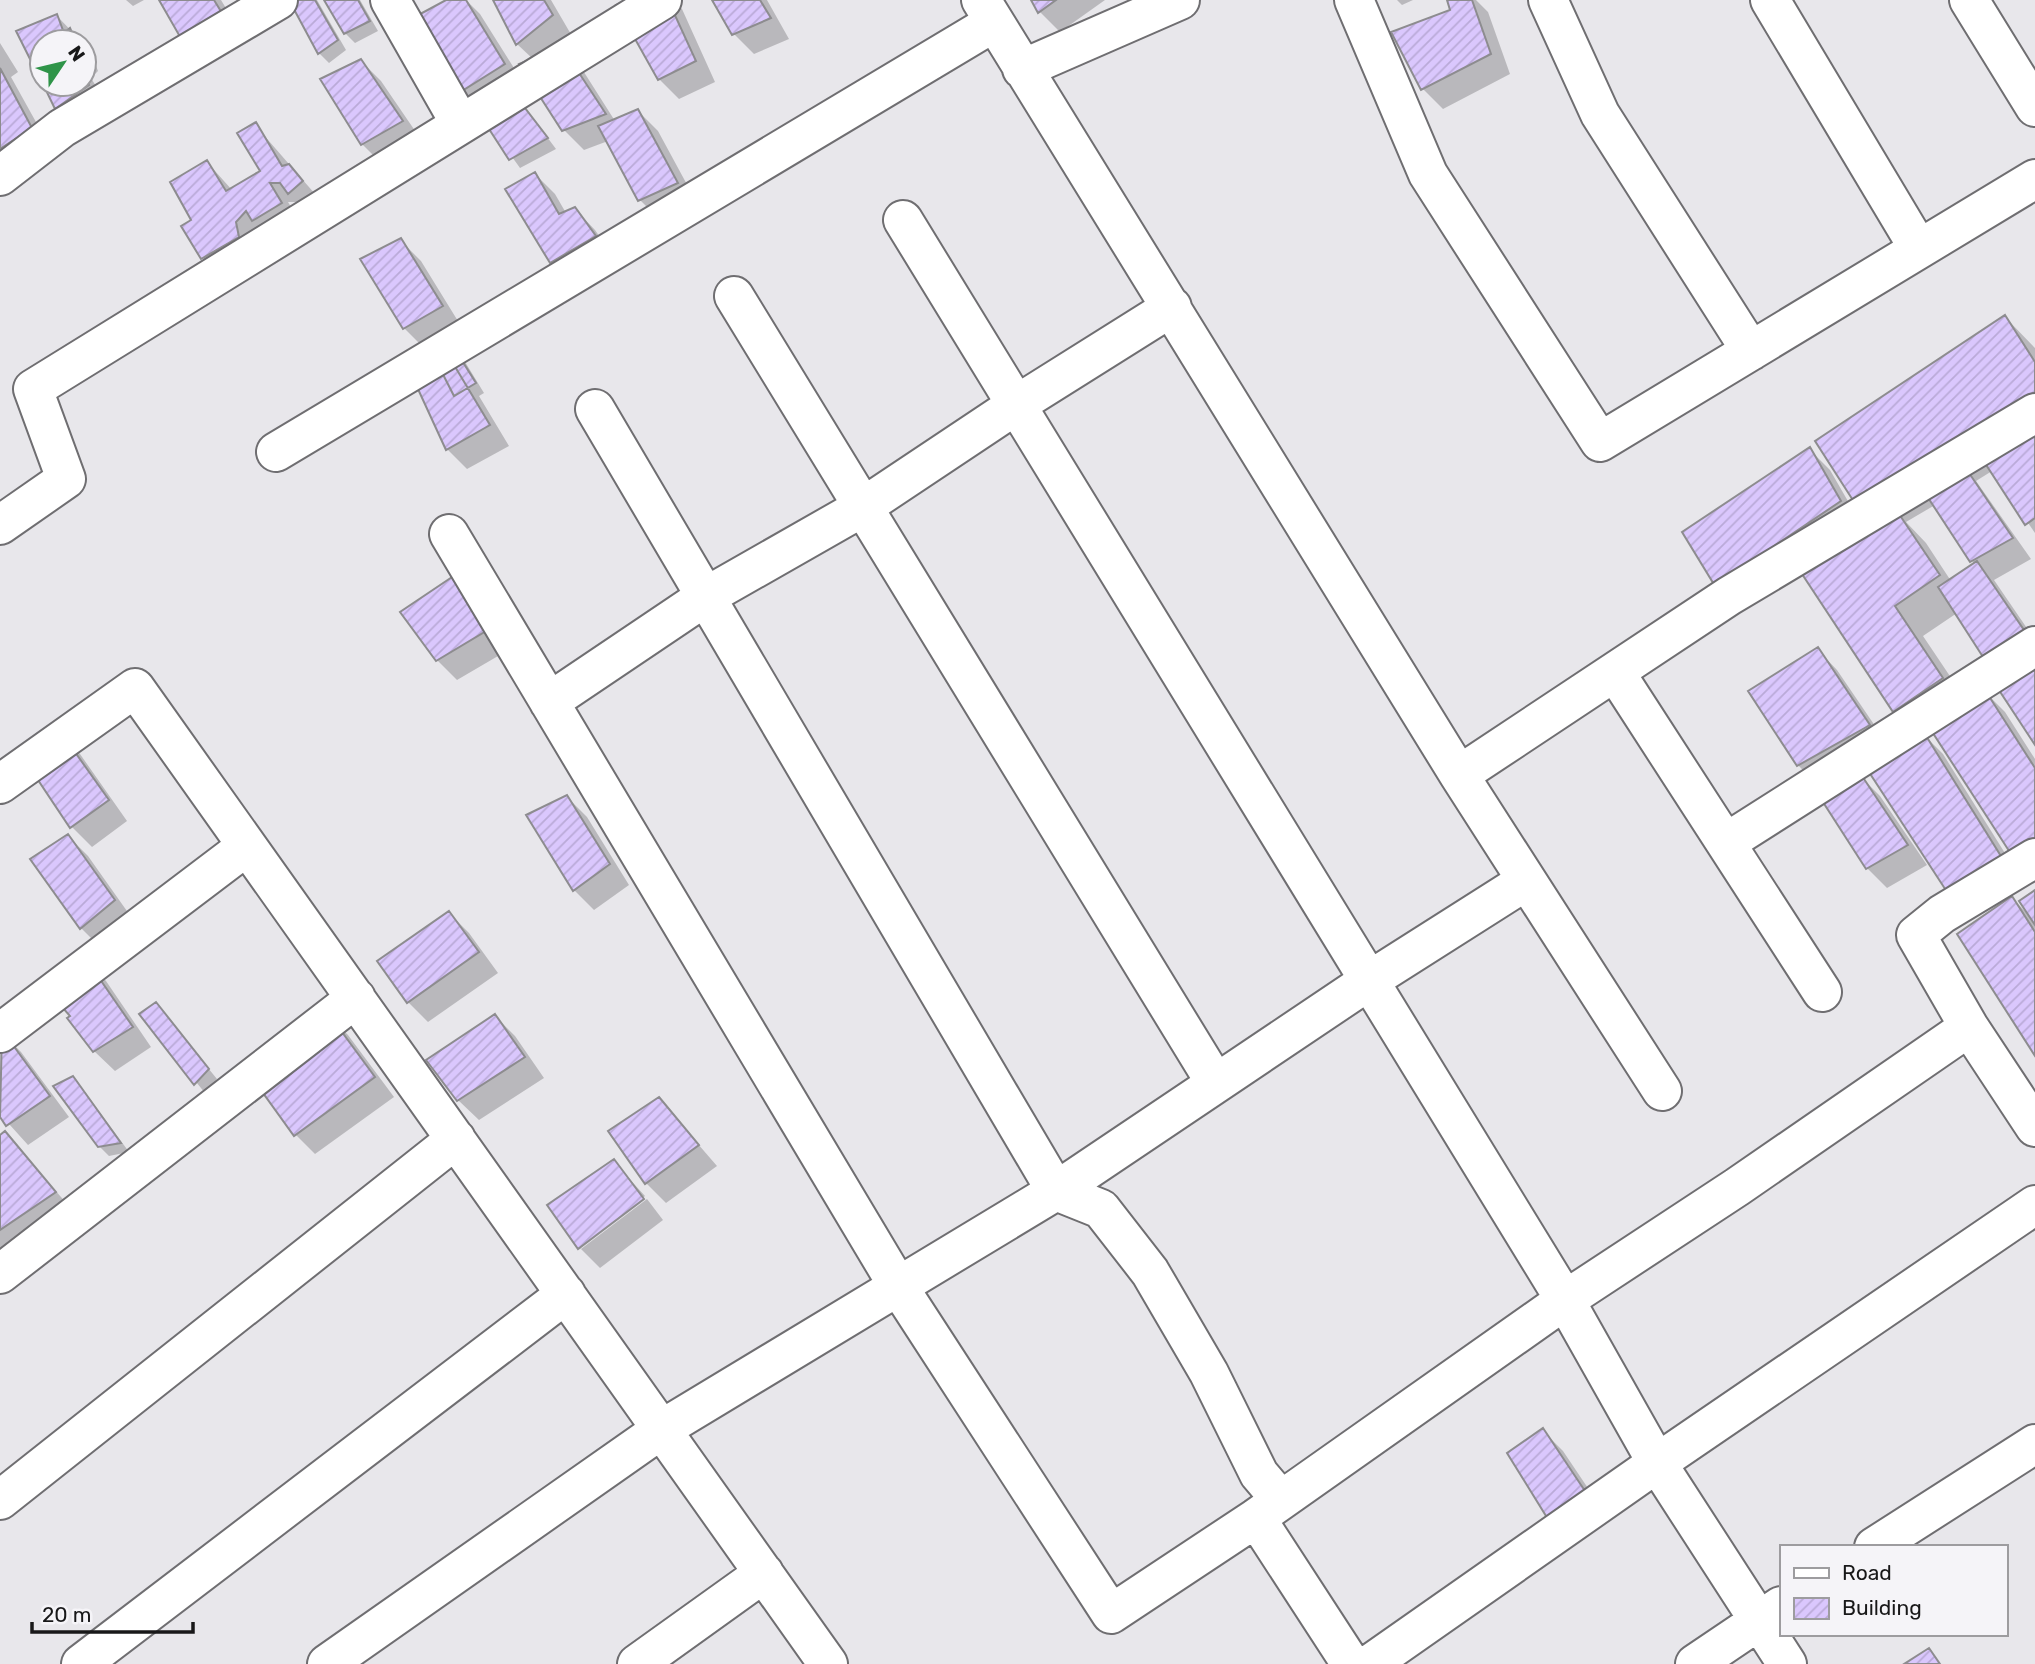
<svg xmlns="http://www.w3.org/2000/svg" width="2035" height="1664" font-family="Rubik,sans-serif">
	<style>
		.shadow { fill: #0003; fill-rule: evenodd }
		.building { fill: url(#building-hatch); stroke: #8d8c8f; stroke-width: 2 }
		.lines { fill: none; stroke-linecap: round; stroke-linejoin: round }
		.minor-casing { stroke: #6f6e71; stroke-width: 42 }
		.minor { stroke: #fff; stroke-width: 38 }
	</style>
	<defs>
		<pattern id="building-hatch" width="6" height="6" patternUnits="userSpaceOnUse" patternTransform="scale(1.75)"><rect width="6" height="6" fill="#dac7fd"/><path d="M-1 1l2-2M0 6l6-6M5 7l2-2" fill="none" stroke="#baaad8"/></pattern>
	</defs>
	<rect width="100%" height="100%" fill="#e8e7eb"/>
	<path class="shadow" d="M126 0H144L133 6Z
		M161 0H221L244 38Z
		M291 0H317L346 50 329 63 319 53Z
		M326 0H360L378 31 355 43 345 33Z
		M450 0H466L480 14 524 84 515 94 556 149 520 168 480 112 459 93Z
		M495 0H551L572 36 582 69 615 121 638 111 658 131 697 203 660 220 640 200 608 141 584 150 563 129 534 60 517 44Z
		M673 0 682 9 715 82 679 99 659 79Z
		M714 0H767L789 39 754 54 734 34Z
		M1033 0H1105L1060 32 1040 12Z
		M1397 0H1413L1402 5Z
		M1449 0H1476L1488 12 1510 74 1443 109 1423 89 1394 33 1452 11Z
		M57 16 82 42H42V79L19 32Z
		M0 43 18 72 11 77 51 149 19 169 0 150Z
		M84 44 90 50 98 71 91 78 108 106 77 128 57 108 45 84H84Z
		M361 61 381 81 422 141 382 164 362 144Z
		M255 125 322 202H288L301 224 223 278 203 258 194 220 207 162 232 190 262 171Z
		M535 174 555 194 566 213 575 209 595 230 614 257 572 282 552 262Z
		M400 240 421 261 461 326 424 348 404 328Z
		M2005 317 2035 348V533L1992 471 1976 481 2031 559 1994 580 2035 640V742L2014 674 1957 613 1923 636 1968 703 1985 692 2005 712 2035 759V872L1935 733 1927 738 1943 754 2023 882 1970 914 1920 736 1894 710 1805 574ZM1935 505 1975 565 1951 581 1926 543 1906 522Z
		M459 352 484 393 479 396 509 446 467 469 447 449Z
		M1810 450 1830 470 1860 522 1737 605Z
		M493 585 515 646 457 680 437 660Z
		M1817 649 1837 670 1888 745 1818 786 1798 765 1750 692Z
		M60 733 80 754 127 821 92 847 72 827Z
		M1860 776 1880 796 1927 865 1887 888 1867 868Z
		M567 797 587 817 629 885 594 910 574 890Z
		M68 836 88 856 134 921 101 948 81 928Z
		M2035 892V1053L2012 898 2027 913Z
		M449 913 469 933 498 973 428 1022 408 1002Z
		M86 961 106 981 151 1047 115 1071 94 1051Z
		M156 1004 217 1079 205 1093 141 1014Z
		M328 1015 348 1035 394 1097 315 1154 295 1134Z
		M495 1016 515 1036 544 1078 479 1120 458 1100Z
		M1 1032 21 1052 69 1117 28 1145 0 1114Z
		M72 1078 82 1088 129 1152 109 1156 99 1146Z
		M659 1099 717 1166 666 1203 646 1183Z
		M5 1133 75 1213 0 1255V1137Z
		M613 1161 645 1196 581 1245V1249L549 1205Z
		M647 1199 663 1220 600 1268 581 1249Z
		M1543 1431 1563 1451 1608 1518 1572 1543Z"/>
	<path class="building" d="M159 0H214L225 18 183 42Z
		M289 0H315L338 40 318 54Z
		M324 0H358L370 21 344 34Z
		M446 0H466L505 64 457 94 411 19Z
		M493 0H544L553 15 516 45Z
		M629 0H668L696 61 658 80 616 5Z
		M712 0H760L771 18 732 35Z
		M1031 0H1056L1038 13Z
		M1447 0H1472L1491 54 1421 90 1391 32 1450 10Z
		M57 14 64 33 70 28 76 42H42V83L16 31Z
		M562 47 606 114 562 131 519 64Z
		M361 59 403 121 361 145 320 79Z
		M0 68 32 128 0 149Z
		M84 77 89 85 55 109 43 84H84Z
		M505 82 548 138 509 160 471 101Z
		M638 109 678 183 638 201 598 126Z
		M256 122 282 166 289 164 303 181 288 194 280 183H270L282 203 252 221 246 211 236 222 239 237 201 259 181 226 191 220 170 182 207 160 226 191 260 171 237 133Z
		M535 172 559 214 575 207 596 236 550 263 505 189Z
		M401 238 443 306 403 329 360 259Z
		M2005 315 2035 362V398L1856 505 1815 441Z
		M449 340 476 383 454 396 430 349Z
		M448 355 490 425 446 450 406 363Z
		M2035 426V518L2025 525 1983 460Z
		M1810 447 1841 501 1715 586 1682 532Z
		M1965 467 2013 538 1970 562 1925 493Z
		M1897 511 1940 575 1895 606 1943 678 1893 712 1802 574Z
		M1977 561 2026 633 1983 657 1938 587Z
		M473 563 496 625 436 661 400 612Z
		M1818 647 1870 725 1797 766 1748 691Z
		M2035 658V745L1995 684Z
		M1985 690 2035 768V840L2011 854 1929 727Z
		M60 731 109 800 70 828 22 756Z
		M1923 731 2004 861 1949 895 1867 769Z
		M1860 773 1908 845 1866 869 1821 799Z
		M567 795 610 864 573 891 526 815Z
		M68 834 115 900 80 929 30 859Z
		M2035 890V925L2019 901Z
		M2012 896 2035 932V1056L1957 934Z
		M449 911 479 952 407 1003 377 961Z
		M86 959 133 1027 93 1052 67 1018 70 1016 43 985Z
		M156 1002 209 1069 194 1085 139 1014Z
		M328 1013 375 1077 294 1136 250 1075Z
		M495 1014 525 1057 457 1101 426 1060Z
		M2 1030 50 1096 6 1126 0 1117Z
		M73 1076 121 1143 98 1147 53 1086Z
		M659 1097 699 1145 645 1184 608 1131Z
		M5 1131 56 1192 0 1230V1135Z
		M614 1159 644 1199 578 1249 547 1205Z
		M1543 1428 1589 1497 1551 1524 1507 1453Z
		M1929 1648 1940 1664H1904Z"/>
	<g class="lines">
		<defs>
			<path id="minor" d="M390 0 460 123
				M981 0 1459 775 1662 1091
				M1354 0 1428 174 1600 442 2035 179
				M1548 0 1600 114 1751 351
				M1770 0 1919 249
				M1969 0 2035 107
				M1022 69 1180 0
				M0 176 62 128 278 0
				M903 220 1565 1300 1657 1463 1787 1664
				M734 296 1215 1082
				M595 409 1056 1191 1101 1209 1150 1272 1209 1373 1259 1474 1281 1500
				M276 452 993 23
				M0 525 66 479 33 389 662 0
				M449 534 898 1286 1111 1614 1256 1518 1565 1300 1737 1187 1969 1027
				M1615 672 1822 992
				M549 702 705 597 863 507 1016 405 1172 307
				M1459 775 1729 596 2035 413
				M0 784 135 688 828 1664
				M1727 842 2035 646
				M2035 858 1942 914 1916 935 1969 1027 2035 1127
				M0 1033 247 846
				M0 1274 356 998
				M0 1500 456 1139
				M1256 1518 1351 1664
				M1874 1547 2035 1444
				M81 1664 566 1294
				M327 1664 662 1429 1056 1191 1370 980 1526 881
				M637 1664 764 1573
				M1370 1664 1657 1463 2035 1205
				M1695 1664 1781 1606"/>
		</defs>
		<use href="#minor" class="minor-casing"/>
		<use href="#minor" class="minor"/>
	</g>
	<rect x="1780" y="1545" width="228" height="91" fill="#f5f4f8" stroke="#9d9c9f" stroke-width="2"/>
	<rect x="1794" y="1568" width="35" height="10" fill="#ffffff" stroke="#9d9c9f" stroke-width="2"/>
	<text x="1842" y="1580" font-size="21" fill="#181819">Road</text>
	<rect x="1794" y="1598" width="35" height="21" fill="url(#building-hatch)" stroke="#9d9c9f" stroke-width="2"/>
	<text x="1842" y="1615" font-size="21" fill="#181819">Building</text>
	<g transform="translate(63 63) rotate(55)"><circle r="33" fill="#f5f4f8" stroke="#9d9c9f" stroke-width="2"/>
	<path d="M0-5L12 26L0 18L-12 26Z" fill="#2f9449"/>
	<text y="-10" font-size="19" font-weight="bold" text-anchor="middle" fill="#181819">N</text>
	</g>
	<path d="M32 1622v10h161v-10" fill="none" stroke="#181819" stroke-width="3.5"/>
	<text x="42" y="1622" font-size="21" fill="#181819" stroke="#f5f4f8" stroke-width="5" paint-order="stroke">20 m</text>
</svg>
